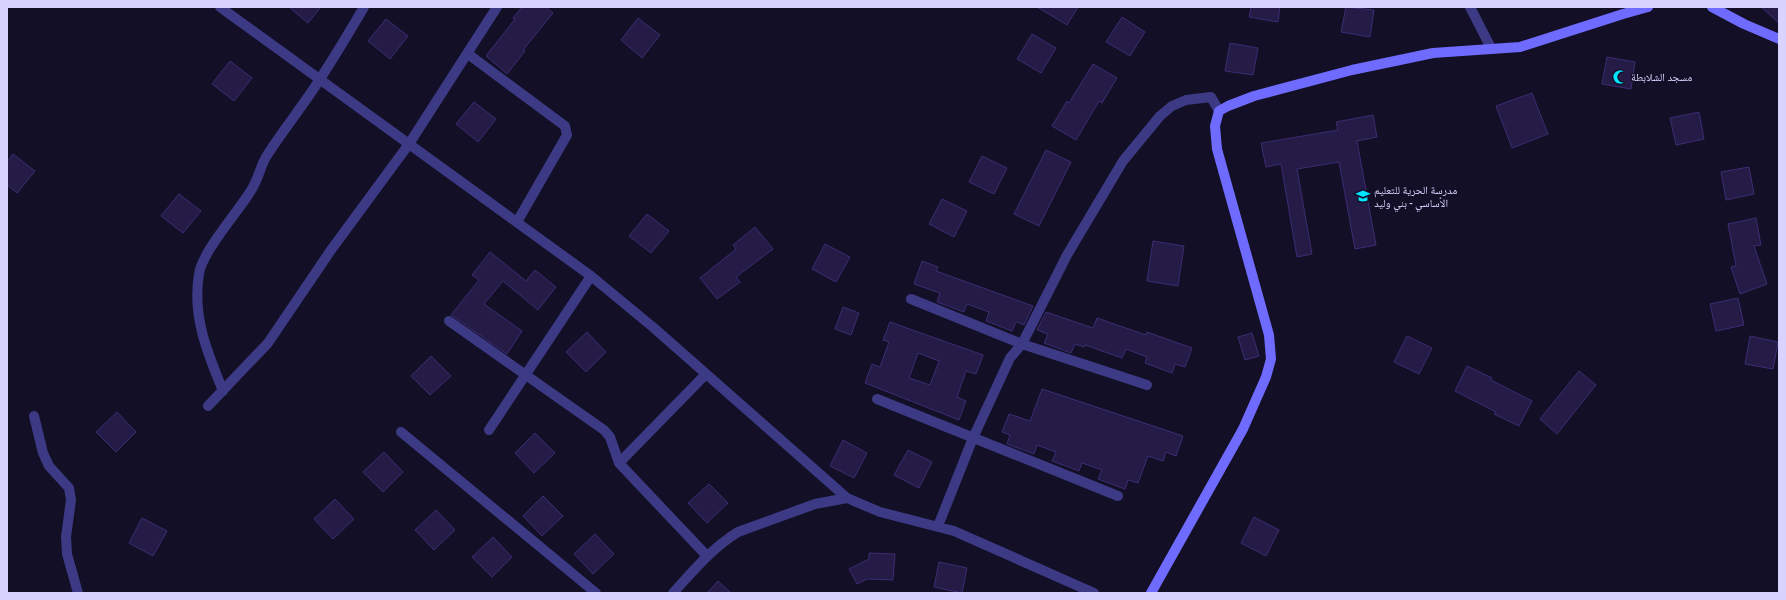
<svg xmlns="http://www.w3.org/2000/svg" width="1786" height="600" font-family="'Archivo Narrow','Noto Naskh Arabic',sans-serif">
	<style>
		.building { fill: #241b47; stroke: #3b2d73; fill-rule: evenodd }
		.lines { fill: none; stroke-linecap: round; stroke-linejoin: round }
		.street { stroke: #3d3a85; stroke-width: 10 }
		.secondary { stroke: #6f6bff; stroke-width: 10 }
		.labels { text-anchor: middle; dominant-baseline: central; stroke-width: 3; stroke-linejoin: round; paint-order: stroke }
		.poi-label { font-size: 11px; fill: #d9d4ff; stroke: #130f26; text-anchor: start }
	</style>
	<rect width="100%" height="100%" fill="#130f26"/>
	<path class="building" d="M289 7H321L308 23Z
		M522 7H546L553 13 523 50 525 51 507 74 486 56 515 19 513 18Z
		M1037 7H1078L1067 25Z
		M1251 7H1280L1278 22 1249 17Z
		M1346 7 1374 10 1370 37 1341 32Z
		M1761 7H1779V23Z
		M1122 17 1145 32 1130 56 1106 42Z
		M638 18 660 35 642 58 621 40Z
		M386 19 408 36 390 59 368 41Z
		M1032 34 1056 48 1041 73 1017 59Z
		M1230 43 1258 48 1253 75 1225 71Z
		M1607 57 1635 62 1631 89 1602 84Z
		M230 61 252 78 234 101 212 84Z
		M1093 64 1117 78 1102 103 1099 101 1076 140 1052 126 1067 101 1069 103Z
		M1532 93 1548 134 1512 148 1496 106Z
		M474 102 496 119 478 142 456 124Z
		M1699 112 1704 139 1676 145 1670 118Z
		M1373 115 1377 137 1357 141 1376 245 1355 249 1339 162 1297 169 1312 254 1297 257 1281 164 1266 167 1261 143 1338 130 1336 122Z
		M1046 150 1071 162 1039 226 1014 214Z
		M13 154 35 171 17 193 7 185V162Z
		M982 156 1007 168 994 194 969 182Z
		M1749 167 1754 194 1726 200 1721 172Z
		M179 194 201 211 183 233 161 216Z
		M942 199 967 211 954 237 929 224Z
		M647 214 669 231 651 253 629 236Z
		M1756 218 1761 245 1754 246 1767 284 1740 294 1731 267 1736 266 1728 224Z
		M755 227 773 249 736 277 740 282 717 299 700 278 736 249 733 245Z
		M1153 241 1184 246 1178 286 1147 281Z
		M825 244 850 257 836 282 812 269Z
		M490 252 526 281 535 270 556 287 538 310 503 281 484 304 522 331 507 354 451 315 479 280 472 275Z
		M922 261 938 267 936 271 1033 306 1024 325 1016 322 1012 331 986 321 989 312 967 304 964 312 937 302 940 293 914 284Z
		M1738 298 1744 325 1716 331 1710 304Z
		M843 307 859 313 851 335 835 329Z
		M1046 312 1093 328 1097 318 1146 335 1147 332 1192 348 1185 367 1175 364 1172 373 1145 363 1147 357 1126 349 1122 358 1085 345 1084 347 1075 344 1071 353 1044 343 1048 334 1037 330Z
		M890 322 983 355 976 374 966 371 957 397 966 401 959 420 865 383 872 364 880 367 889 342 883 340ZM918 353 939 361 930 385 909 378Z
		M587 332 606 352 586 372 566 352Z
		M1252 333 1259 356 1245 360 1238 337Z
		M1407 336 1432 348 1419 374 1394 362Z
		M1750 336 1778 342 1773 369 1745 364Z
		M431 356 451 376 430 395 411 376Z
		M1467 366 1492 378 1491 380 1532 401 1519 426 1494 414 1496 412 1455 391Z
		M1579 371 1596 385 1557 434 1540 419Z
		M1042 389 1183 436 1176 456 1166 452 1163 461 1148 456 1138 483 1128 480 1125 489 1098 479 1102 470 1082 463 1079 471 1052 461 1056 452 1037 445 1034 454 1007 444 1010 435 1002 432 1009 414 1030 421Z
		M117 412 136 432 116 452 96 432Z
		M535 433 555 453 534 473 515 453Z
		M843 440 867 453 854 478 830 466Z
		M908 450 932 462 919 488 894 475Z
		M384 452 403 472 383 492 363 472Z
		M709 484 728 503 707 523 688 503Z
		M543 496 563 516 542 536 523 516Z
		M335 499 354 519 333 539 314 519Z
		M436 510 455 530 434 550 415 530Z
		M1254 517 1279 530 1266 556 1241 543Z
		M142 518 167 531 153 556 129 543Z
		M595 534 614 554 593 574 574 554Z
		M493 537 512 557 492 577 472 557Z
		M869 553 895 554 893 580 867 579 857 584 849 569 869 559Z
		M939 562 967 568 962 593 934 587Z
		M718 581 731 593H707Z"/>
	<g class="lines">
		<path class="street" d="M220 7 591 276 654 328 847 498
			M1470 7 1491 48
			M468 54 565 126 567 135 517 222
			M911 299 1022 344 1147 385
			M449 321 604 430 610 437 619 463 707 556
			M223 391C207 352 192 316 199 274 202 252 237 213 250 192 258 181 260 167 266 157 283 130 303 106 320 79 335 56 350 31 364 7
			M877 399 1118 496
			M208 406 268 343 331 250 409 144 497 7
			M34 416 43 453 49 466 69 488 71 500 66 537 67 554 78 593
			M489 430 591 276
			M401 432 596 593
			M619 463 706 374
			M938 526 973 438 1010 358 1022 344 1067 255 1123 161 1160 116 1172 106 1186 100 1211 97 1219 111
			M673 593C693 571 712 548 738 532L815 504 847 498 880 512 954 531 1094 593"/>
		<path class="secondary" d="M1712 7 1744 24 1779 39
			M1151 593 1243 429 1266 377 1271 359 1269 335 1217 149 1215 126 1219 111 1228 106 1254 96 1352 70 1433 53 1520 47 1623 14 1648 7"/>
	</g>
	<defs>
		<symbol id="mosque-bare" viewBox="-9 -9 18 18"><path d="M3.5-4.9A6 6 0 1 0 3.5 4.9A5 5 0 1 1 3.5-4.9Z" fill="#00e5ff" stroke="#130f26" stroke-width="2.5" paint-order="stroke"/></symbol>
		<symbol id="school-bare" viewBox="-9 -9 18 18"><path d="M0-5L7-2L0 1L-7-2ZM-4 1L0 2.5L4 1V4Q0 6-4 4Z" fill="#00e5ff" stroke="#130f26" stroke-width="2.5" paint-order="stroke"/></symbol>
	</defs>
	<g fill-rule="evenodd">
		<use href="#mosque-bare" x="1610" y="67" width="20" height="20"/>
		<use href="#school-bare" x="1353" y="186" width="20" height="20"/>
	</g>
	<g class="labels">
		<g class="poi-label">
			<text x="1631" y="77">مسجد الشلابطة</text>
			<text x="1374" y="190">مدرسة الحرية للتعليم<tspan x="1374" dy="13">الأساسي - بني وليد</tspan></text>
		</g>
	</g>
	<rect width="1786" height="600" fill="none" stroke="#d9d4ff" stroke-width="16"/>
</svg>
